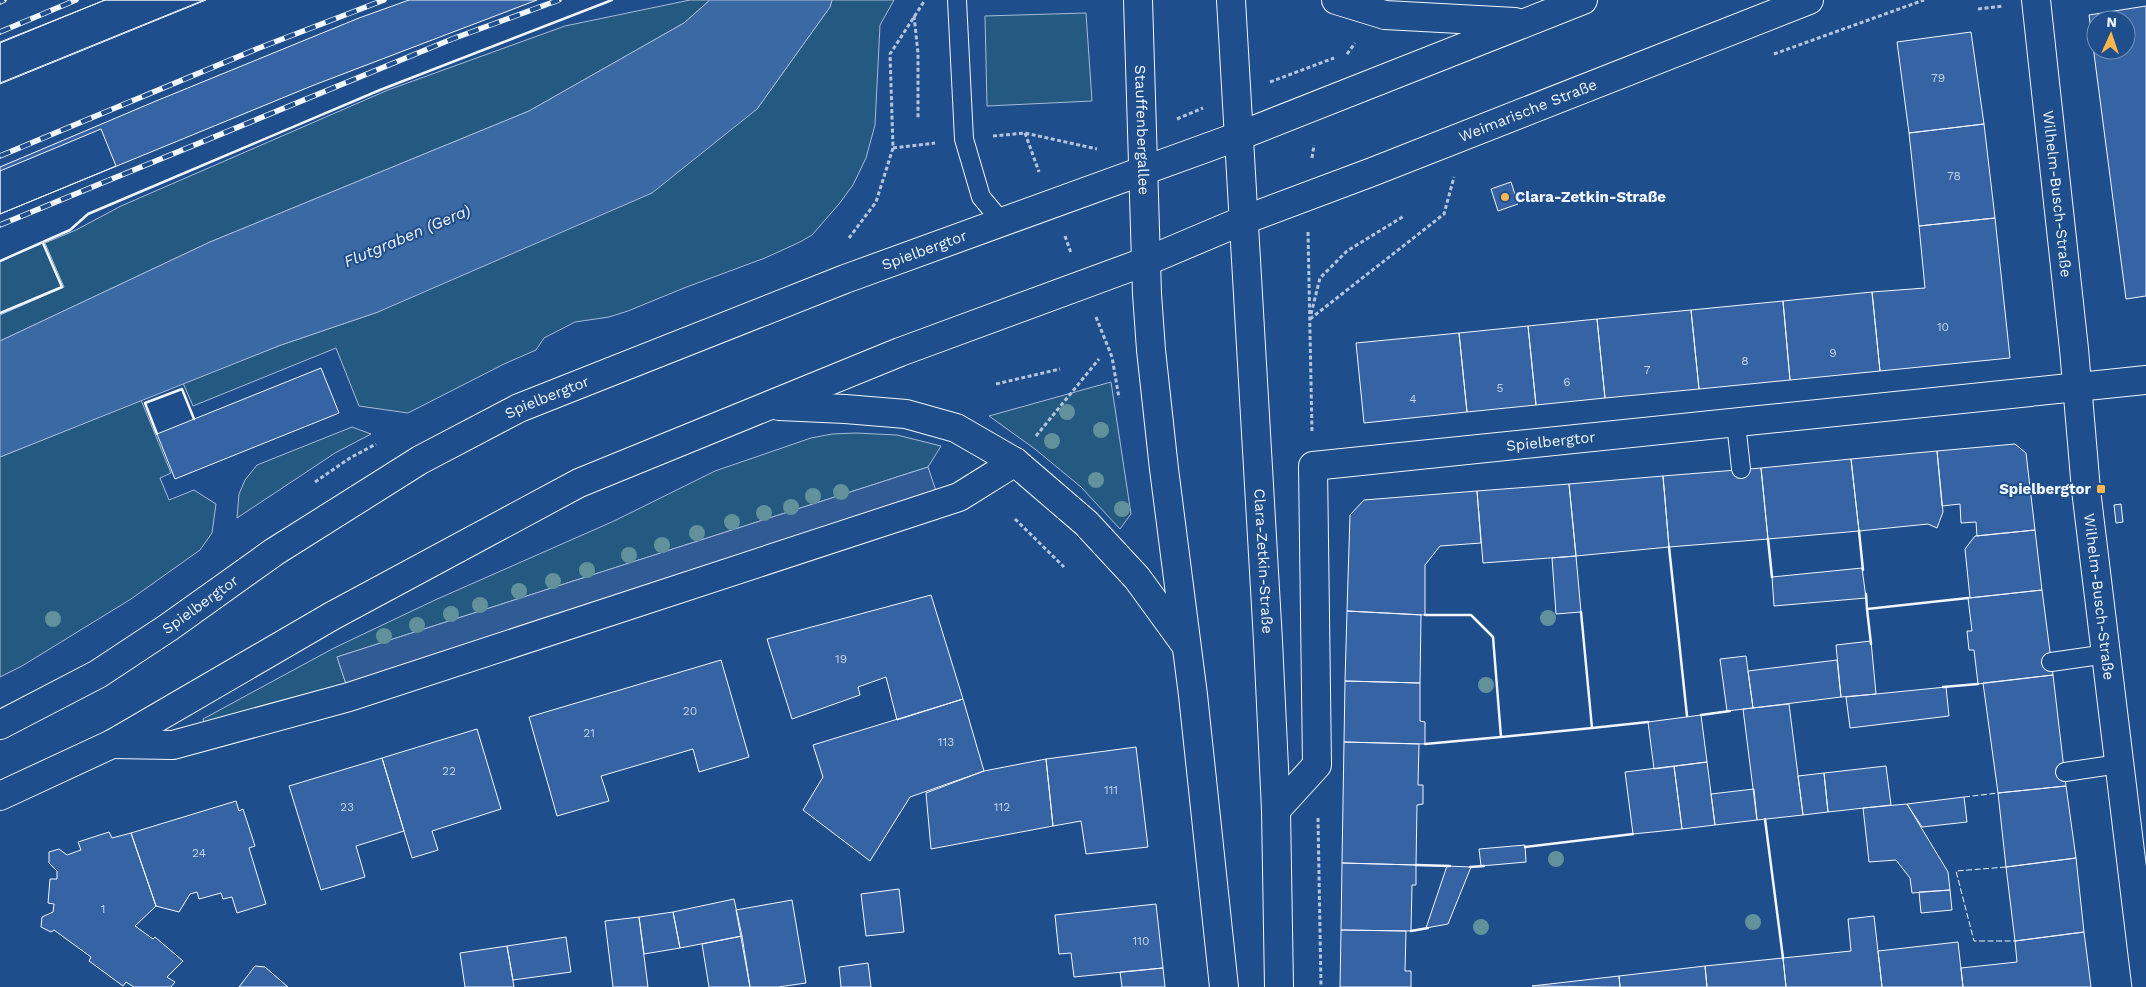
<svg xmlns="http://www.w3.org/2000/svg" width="2146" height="987" font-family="'Work Sans',sans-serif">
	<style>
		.green { fill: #245a82; stroke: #a8bbd7 }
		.parking { fill: #305b95; stroke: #a8bbd7 }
		.water { fill: #3b69a3; stroke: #a8bbd7 }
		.building { fill: #3563a3; stroke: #f2f6ff; fill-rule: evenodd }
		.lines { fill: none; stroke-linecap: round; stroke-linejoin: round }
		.lane-casing { stroke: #f2f6ff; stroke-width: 20 }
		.street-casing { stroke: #f2f6ff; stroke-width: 30 }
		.secondary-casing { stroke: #f2f6ff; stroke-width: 30 }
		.path { stroke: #b3c4dc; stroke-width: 3; stroke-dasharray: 4 2.5; stroke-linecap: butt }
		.lane { stroke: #1f4e8c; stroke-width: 18 }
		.street { stroke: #1f4e8c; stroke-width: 28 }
		.secondary { stroke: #1f4e8c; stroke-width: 28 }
		.rail-casing { stroke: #f2f6ff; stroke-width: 5.5 }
		.rail { stroke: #1f4e8c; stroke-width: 4; stroke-dasharray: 11; stroke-linecap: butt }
		.fence { stroke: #f2f6ff; stroke-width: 1; stroke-dasharray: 6 2.5; stroke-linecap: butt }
		.wall { stroke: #f2f6ff; stroke-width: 2.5 }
		.tree { fill: #61919a }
		.poi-dot { fill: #ffb74d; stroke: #1f4e8c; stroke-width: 2 }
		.labels { text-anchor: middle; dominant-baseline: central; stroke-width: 4; stroke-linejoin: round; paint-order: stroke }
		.number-label { font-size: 12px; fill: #c3d1e8 }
		.street-label { font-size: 15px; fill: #f2f6ff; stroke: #1f4e8c }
		.poi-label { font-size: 15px; font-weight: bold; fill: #f2f6ff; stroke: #1f4e8c; text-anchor: start }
		.water-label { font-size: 16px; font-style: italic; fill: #f2f6ff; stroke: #1f4e8c }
	</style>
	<rect width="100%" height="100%" fill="#1f4e8c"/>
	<path class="green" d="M690 0H710L684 23 529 111 210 242 0 341V315L64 287 45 243 76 230 121 206 388 90 565 26Z
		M832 0H894L880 25 875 125 866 158 853 185 839 204 812 235 800 242 765 258 684 288 628 311 609 317 575 322 544 338 536 350 504 364 408 413 359 406 336 348 193 406 183 383 281 345 378 312 757 109 830 7Z
		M1086 13 1092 101 987 106 985 16Z
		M43 243 62 287 0 313V261Z
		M1111 382 1131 514 1120 529 1081 487 1035 449 989 416Z
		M141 400 171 473 160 478 169 500 194 490 216 504 212 533 200 550 131 599 22 666 0 677V457Z
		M352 427 371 434 335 453 237 518 239 494 245 480 257 465Z
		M856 433 897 435 941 446 928 467 337 657 346 684 204 725 203 719 334 648 435 600 614 521 715 471 811 438 832 434Z"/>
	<path class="parking" d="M928 467 937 494 625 596 346 684 337 657Z"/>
	<path class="water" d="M710 0H832L830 7 757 109 652 193 378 312 281 345 0 457V341L210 242 529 111 684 23Z"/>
	<path class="building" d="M105 0H206L0 84V42Z
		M105 0H204L0 83V43Z
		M409 0H537L314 85 0 214V167L156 101 359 18Z
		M2146 6V296L2126 299 2089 15ZM2096 20H2126V50H2096Z
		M1971 32 1984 124 1909 133 1897 42Z
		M1984 124 1995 218 1919 226 1909 133Z
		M101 129 116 166 0 214V171Z
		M1511 182 1518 204 1498 211 1491 189Z
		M1995 218 2010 358 1880 371 1872 292 1925 288 1919 226Z
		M1872 292 1880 371 1790 380 1783 301Z
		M1783 301 1790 380 1699 389 1691 310Z
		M1691 310 1699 389 1605 398 1597 319Z
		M1597 319 1605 398 1536 405 1528 326Z
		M1528 326 1536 405 1467 412 1459 333Z
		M1459 333 1467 412 1364 423 1356 343Z
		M321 368 339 413 175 479 157 434Z
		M2015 444 2026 453 2035 530 1977 536 1976 522 1961 523 1960 504 1942 506 1937 451Z
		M1937 451 1943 512 1937 528 1928 524 1859 531 1851 459Z
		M1851 459 1859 531 1768 539 1761 468Z
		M1761 468 1768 539 1669 547 1663 476Z
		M1663 476 1669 547 1576 556 1569 484Z
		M1569 484 1576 556 1483 563 1477 491Z
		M1477 491 1481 543 1440 546 1425 565V615L1347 611 1350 515 1364 500Z
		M2121 504 2123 522 2116 523 2114 505Z
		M2035 530 2042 590 1970 598 1965 549 1975 536Z
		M1576 556 1581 612 1556 614 1552 558Z
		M1862 568 1866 598 1774 606 1772 577Z
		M2042 590 2053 675 1978 684 1974 650H1969L1967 631H1972L1968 598Z
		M931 595 963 699 897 720 886 677 858 687 860 695 792 719 767 639Z
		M1347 611 1421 615 1420 683 1345 681Z
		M1871 641 1876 694 1841 697 1836 645Z
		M1746 656 1753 708 1727 711 1720 659Z
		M721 660 749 757 699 772 693 749 601 776 609 801 557 816 529 717Z
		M1837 660 1841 697 1753 708 1748 671Z
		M2053 675 2066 786 1998 793 1983 683Z
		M1345 681 1420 683V721L1425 722V744L1344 742Z
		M1946 687 1949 716 1850 728 1846 697Z
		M963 699 984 771 910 797 870 861 803 810 823 777 813 745Z
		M1789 704 1803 815 1757 820 1743 709Z
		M1701 715 1707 762 1654 769 1648 722Z
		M477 729 501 809 432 831 438 850 412 858 382 758Z
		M1344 742 1419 744 1418 785H1423V804L1417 805 1416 865 1342 863Z
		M1136 747 1148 847 1086 854 1081 821 1053 826 1046 759Z
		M382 758 404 831 356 846 365 877 321 890 289 786Z
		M1046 759 1053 826 931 849 926 793 984 771Z
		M1707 762 1715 825 1682 829 1674 766Z
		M1674 766 1682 829 1633 834 1625 772Z
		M1886 766 1891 805 1828 812 1824 773Z
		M1824 773 1828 812 1803 815 1798 776Z
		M2066 786 2076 858 2006 867 1998 793Z
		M1754 789 1757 820 1715 825 1711 794Z
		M1964 797 1967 822 1922 827 1907 804Z
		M236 801 239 811 243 809 255 846 249 848 266 904 237 913 232 897 223 899 221 893 199 899 197 892 190 894 179 912 156 906 131 833Z
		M1907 804 1948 872 1950 890 1912 893 1910 878 1896 860 1869 862 1863 808Z
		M109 832 112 838 131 833 156 906 135 926 153 939 155 937 183 961 167 977 175 982 171 987H134L126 982 123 986 89 961 91 957 54 930 51 932 41 927 42 917 53 912 54 904 48 903 50 879H57V871L49 863V852L59 849 67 855 81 850 78 842Z
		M1525 845 1526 862 1481 866 1479 849Z
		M2076 858 2084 932 2015 941 2006 867Z
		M1342 863 1416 865V885H1412L1411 931 1341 930Z
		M1447 866 1471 867 1448 924 1426 928Z
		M899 889 904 932 866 936 861 894Z
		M1950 890 1952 910 1921 913 1919 892Z
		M734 899 742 936 680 948 673 912Z
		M792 900 806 983 778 987H750L736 910Z
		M1156 904 1163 968 1074 977 1071 953 1059 954 1055 915Z
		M673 912 680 948 644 954 639 917Z
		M1874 916 1882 987H1786L1783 958 1851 951 1848 919Z
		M639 917 648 987H613L605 921Z
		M1341 930 1406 931 1405 971H1411V987H1340Z
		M2084 932 2091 987H1963L1961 968 2017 962 2015 941Z
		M742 936 750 987H709L702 944Z
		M566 937 571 972 513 980 507 946Z
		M1958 942 1963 987H1882L1878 951Z
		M507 946 514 987H465L460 953Z
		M1783 958 1786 987H1707L1705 966Z
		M868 963 871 987H841L839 967Z
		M255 966 265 967 288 987H239Z
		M1705 966 1707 987H1620L1619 976Z
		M1163 968 1165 987H1122L1120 972Z
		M1619 976 1620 987 1532 986Z"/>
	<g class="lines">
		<defs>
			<path id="lane" d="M957 0 964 139 981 197 1002 222
				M1736 423 1741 469
				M2051 662 2107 654
				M2065 772 2119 764"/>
			<g id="street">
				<path d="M112 744 173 745 349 697 959 497 1015 462"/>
				<path id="s1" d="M1276 810 1317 765 1313 466 2146 380"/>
			</g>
			<g id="secondary">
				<path id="s2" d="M1138 0 1147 294 1151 350 1164 469 1193 695 1224 987"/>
				<path id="s3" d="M1231 0 1268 641 1276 810 1279 987"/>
				<path d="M1336 0 1385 15 1515 22"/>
				<path id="s4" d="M2036 0 2074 349 2086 490 2146 983"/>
				<path d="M779 406 845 409 906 414 956 428 1015 462 1086 523 1137 578 1185 644"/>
				<path id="s5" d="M0 725 98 674 169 627 274 552 420 460 519 408 845 279 1239 136 1583 0"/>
				<path id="s6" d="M0 796 112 744 332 616 579 483 900 352 1147 261 1244 220 1372 172 1809 0"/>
			</g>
		</defs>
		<use href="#lane" class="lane-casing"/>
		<use href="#street" class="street-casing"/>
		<use href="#secondary" class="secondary-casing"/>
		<path class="path" d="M1978 9 2003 6
			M914 16 918 53V118
			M1347 54 1355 43
			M1774 54 1924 0
			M1270 82 1334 58
			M1177 119 1203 108
			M1025 133 1039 172
			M993 136 1025 133 1097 149
			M893 148 935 143
			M1312 158 1314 145
			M1308 232 1312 433
			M1065 236 1071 253
			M849 238 876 202 893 148 890 54 925 0
			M1311 314 1320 278 1347 251 1404 216
			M1096 317 1112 357 1119 398
			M1310 319 1444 214 1454 177
			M996 384 1060 369
			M1036 436 1099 359
			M315 482 350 458 376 444
			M1015 519 1064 567
			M1318 818 1321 987"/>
		<use href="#lane" class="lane"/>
		<use href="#street" class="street"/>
		<use href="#secondary" class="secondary"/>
		<defs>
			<path id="rail" d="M0 2 4 0
				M0 32 76 0
				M0 156 259 48 384 0
				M0 225 452 39 559 0"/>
		</defs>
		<use href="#rail" class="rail-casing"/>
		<use href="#rail" class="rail"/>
		<path class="fence" d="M1964 797 1998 793
			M2006 867 1956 871 1974 941H2015"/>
		<path class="wall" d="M0 261 70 230 88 214 380 90 612 0
			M0 313 62 287 43 243
			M157 434 145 403 182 389 194 419
			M1859 531 1863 570
			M1768 539 1772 577
			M1669 547 1687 716
			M1866 594 1867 609
			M1425 615H1471L1493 637 1501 737 1592 728 1581 612
			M1871 644 1867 609 1968 598
			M1943 687 1978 684
			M1701 715 1730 711
			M1592 728 1648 722
			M1425 744 1501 737
			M1765 819 1783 958
			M1525 847 1633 834
			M1416 865 1450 866
			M1470 867 1484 866
			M1411 931 1428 928"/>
	</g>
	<g class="tree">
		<circle cx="1067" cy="412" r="8"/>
		<circle cx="1101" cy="430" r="8"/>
		<circle cx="1052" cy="441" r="8"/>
		<circle cx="1096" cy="480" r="8"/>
		<circle cx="841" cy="492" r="8"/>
		<circle cx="813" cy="496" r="8"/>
		<circle cx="791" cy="507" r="8"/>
		<circle cx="1122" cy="509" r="8"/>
		<circle cx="764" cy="513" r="8"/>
		<circle cx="732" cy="522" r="8"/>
		<circle cx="697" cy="533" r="8"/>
		<circle cx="662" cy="545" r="8"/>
		<circle cx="629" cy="555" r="8"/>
		<circle cx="587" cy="570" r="8"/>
		<circle cx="553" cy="581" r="8"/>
		<circle cx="519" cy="591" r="8"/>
		<circle cx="480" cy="605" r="8"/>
		<circle cx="451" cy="614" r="8"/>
		<circle cx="1548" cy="618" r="8"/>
		<circle cx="53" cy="619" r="8"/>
		<circle cx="417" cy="625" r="8"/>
		<circle cx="384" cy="636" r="8"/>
		<circle cx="1486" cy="685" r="8"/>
		<circle cx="1556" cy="859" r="8"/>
		<circle cx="1753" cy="922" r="8"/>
		<circle cx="1481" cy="927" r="8"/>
	</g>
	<g class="poi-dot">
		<circle cx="1505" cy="197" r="5"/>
		<rect x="2096" y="484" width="10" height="10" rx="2.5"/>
	</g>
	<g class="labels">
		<g class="number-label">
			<text x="1938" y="78">79</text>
			<text x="1954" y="176">78</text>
			<text x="1943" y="327">10</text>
			<text x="1833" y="353">9</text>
			<text x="1745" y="361">8</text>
			<text x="1647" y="370">7</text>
			<text x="1567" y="382">6</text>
			<text x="1500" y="388">5</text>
			<text x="1413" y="399">4</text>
			<text x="841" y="659">19</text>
			<text x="690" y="711">20</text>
			<text x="589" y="733">21</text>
			<text x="946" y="742">113</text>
			<text x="449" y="771">22</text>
			<text x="1111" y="790">111</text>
			<text x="347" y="807">23</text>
			<text x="1002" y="807">112</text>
			<text x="199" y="853">24</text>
			<text x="103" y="909">1</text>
			<text x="1141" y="941">110</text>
		</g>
		<g class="street-label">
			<text stroke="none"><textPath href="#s6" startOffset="1678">Weimarische Straße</textPath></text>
			<text stroke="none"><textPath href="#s2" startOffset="130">Stauffenbergallee</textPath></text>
			<text stroke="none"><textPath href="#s4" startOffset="195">Wilhelm-Busch-Straße</textPath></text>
			<text stroke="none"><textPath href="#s5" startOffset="1044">Spielbergtor</textPath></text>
			<text stroke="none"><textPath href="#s5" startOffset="639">Spielbergtor</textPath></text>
			<text stroke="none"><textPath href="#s1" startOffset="599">Spielbergtor</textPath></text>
			<text stroke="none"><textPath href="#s3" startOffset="562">Clara-Zetkin-Straße</textPath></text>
			<text stroke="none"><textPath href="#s4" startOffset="600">Wilhelm-Busch-Straße</textPath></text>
			<text stroke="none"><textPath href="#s5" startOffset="234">Spielbergtor</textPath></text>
		</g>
		<g class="poi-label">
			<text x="1515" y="197">Clara-Zetkin-Straße</text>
			<text x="2091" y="489" text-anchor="end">Spielbergtor</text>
		</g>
		<g class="water-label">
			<text transform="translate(407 236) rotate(-23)">Flutgraben (Gera)</text>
		</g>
	</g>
	<g transform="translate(2111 35) rotate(3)"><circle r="24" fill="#1f4e8c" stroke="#7391ba"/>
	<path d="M0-4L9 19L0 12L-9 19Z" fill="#ffb74d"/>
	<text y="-8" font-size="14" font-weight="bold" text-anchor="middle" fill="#f2f6ff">N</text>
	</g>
</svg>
